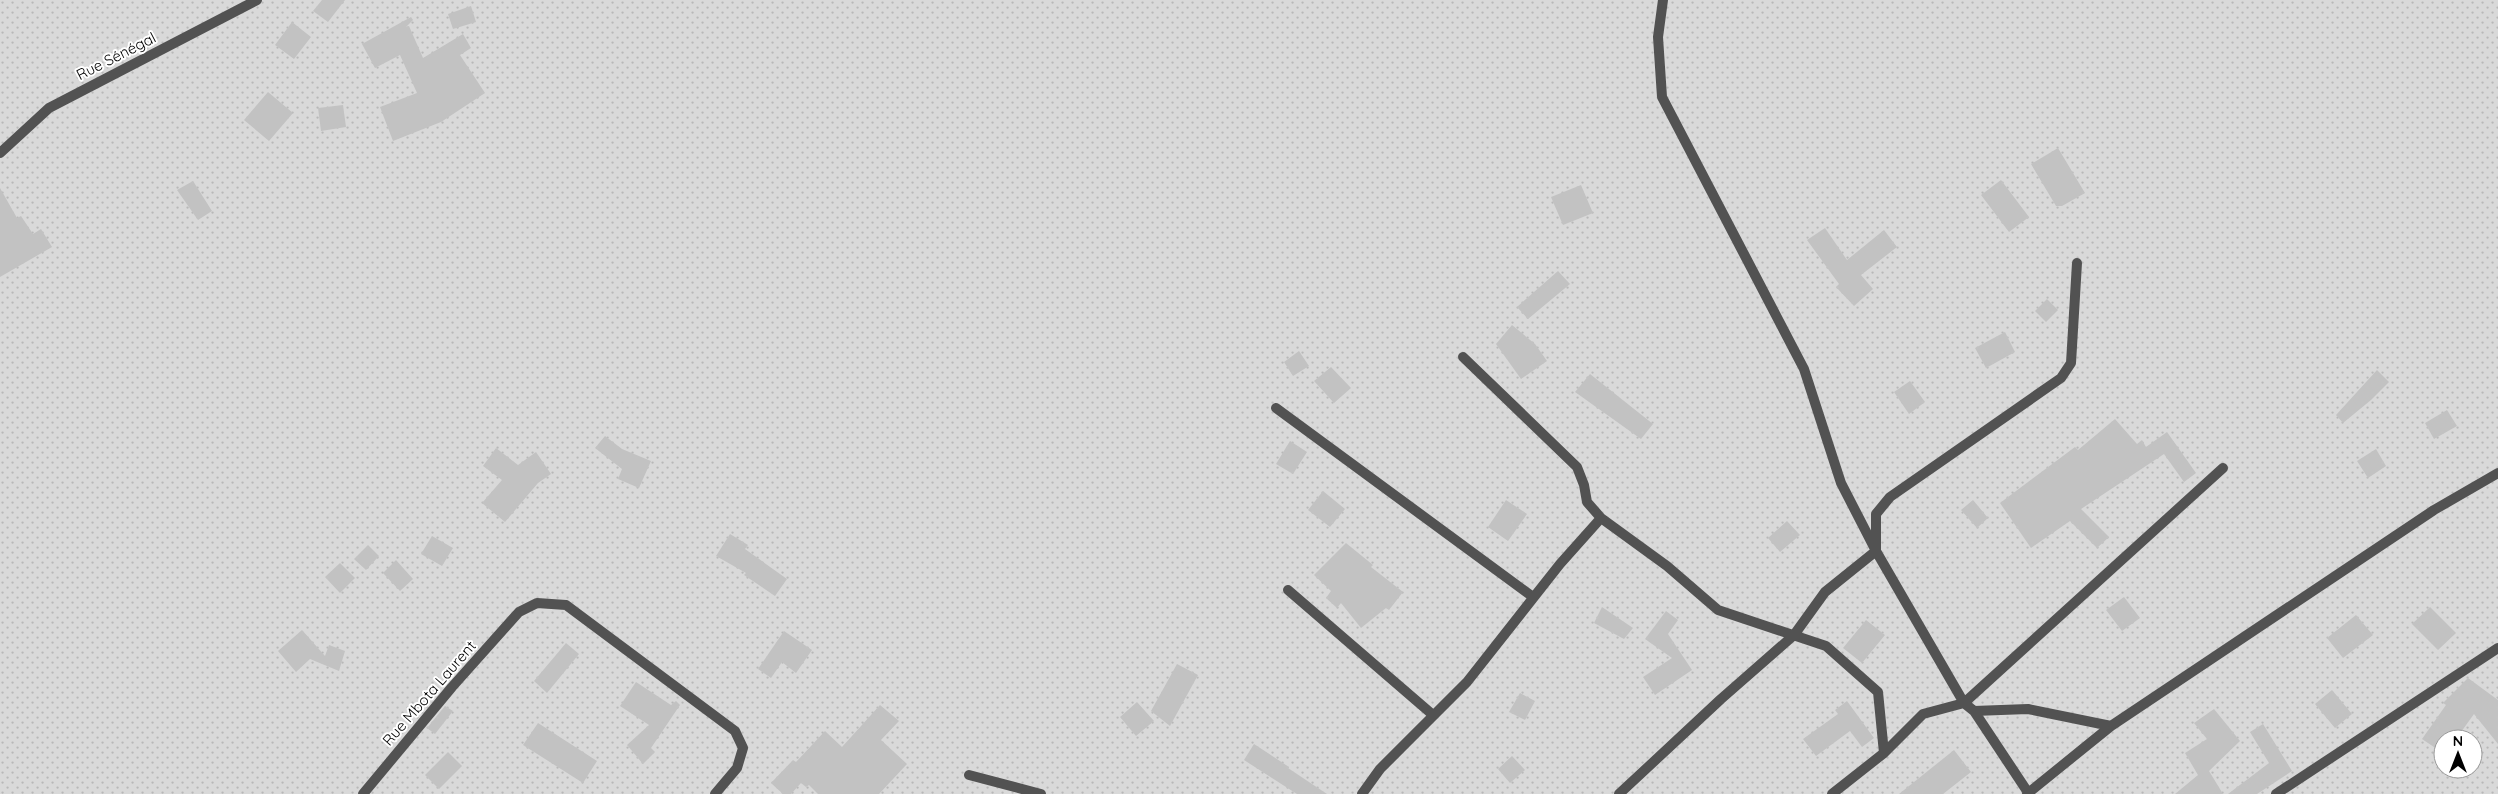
<svg xmlns="http://www.w3.org/2000/svg" width="2498" height="794" font-family="Quicksand,sans-serif">
	<style>
		.grass { fill: url(#grass-dots); fill-rule: evenodd }
		.building { fill: #c2c2c2 }
		.lines { fill: none; stroke-linecap: round; stroke-linejoin: round }
		.minor { stroke: #525252; stroke-width: 10 }
		.labels { text-anchor: middle; dominant-baseline: central; stroke-width: 4; stroke-linejoin: round; paint-order: stroke }
		.street-label { font-size: 15px; fill: #000; stroke: #fff }
	</style>
	<defs>
		<pattern id="grass-dots" width="8" height="8" patternUnits="userSpaceOnUse" patternTransform="scale(1.25)"><rect width="8" height="8" fill="#d9d9d9"/><path d="M2 2h.1M6 6h.1" fill="none" stroke="#b8b8b8" stroke-width="1.8" stroke-linecap="round"/></pattern>
	</defs>
	<rect width="100%" height="100%" fill="#fff"/>
	<path class="grass" d="M0 0H2498V794H0ZM2443 739H2473V769H2443Z"/>
	<path class="building" d="M322 0H345L328 22 313 11Z
		M471 6 476 22 453 29 448 14Z
		M411 17 413 20 406 27 409 26 423 58 463 34 471 48 460 55 485 93 441 122 393 141 380 107 417 93 400 55 375 68 362 44Z
		M292 22 311 37 294 59 275 45Z
		M268 92 293 113 269 141 244 120Z
		M343 105 346 127 321 131 318 108Z
		M2058 148 2085 193 2062 206H2056L2031 164Z
		M2001 180 2029 217 2009 232 1981 195Z
		M193 181 212 211 198 220 177 190Z
		M1581 185 1593 213 1563 225 1551 197Z
		M0 188 17 218 21 216 33 234 41 229 52 247 0 277Z
		M1825 228 1847 260 1884 230 1897 247 1861 275 1873 289 1854 306 1836 287 1839 284 1807 240Z
		M1558 271 1570 284 1528 319 1517 307Z
		M2047 299 2058 310 2046 322 2035 311Z
		M1512 325 1535 344 1547 361 1521 379 1496 344Z
		M2005 332 2015 352 1986 368 1975 348Z
		M1299 351 1309 366 1293 376 1284 362Z
		M1331 367 1351 388 1334 403 1314 381Z
		M2377 370 2389 382 2371 400 2343 423 2336 415Z
		M1590 374 1653 424 1641 439 1575 392Z
		M1910 381 1925 402 1909 414 1894 392Z
		M2447 410 2457 426 2434 439 2425 423Z
		M2115 419 2137 444 2142 440 2146 447 2167 432 2196 473 2184 482 2164 454 2081 509 2109 537 2097 548 2070 521 2031 548 2000 503 2075 447 2078 450Z
		M605 436 622 449 651 461 639 488 618 479 622 469 595 448Z
		M1290 441 1307 452 1293 474 1276 464Z
		M496 448 518 465 536 452 551 474 538 483 505 522 482 503 502 480 483 466Z
		M2376 449 2386 466 2368 478 2357 461Z
		M1323 491 1345 509 1330 527 1308 510Z
		M1506 500 1527 514 1508 541 1488 527Z
		M1973 500 1988 518 1977 528 1961 510Z
		M1787 521 1800 535 1780 552 1768 538Z
		M730 534 748 545 745 549 787 579 775 596 744 575 746 573 716 556Z
		M432 536 453 548 442 566 421 554Z
		M1346 543 1373 565 1371 567 1403 592 1389 610 1386 608 1361 628 1341 603 1337 608 1326 598 1331 591 1314 575Z
		M368 545 379 556 366 570 354 559Z
		M396 560 413 579 400 591 383 573Z
		M340 563 355 578 340 593 325 577Z
		M2124 597 2140 618 2122 631 2106 610Z
		M1602 607 1633 628 1624 639 1594 623Z
		M2430 607 2456 633 2438 650 2412 624Z
		M1666 611 1678 620 1668 634 1692 670 1655 695 1643 677 1672 658 1645 639Z
		M2356 615 2373 635 2343 658 2327 638Z
		M1866 620 1885 635 1862 663 1843 648Z
		M302 630 325 656 329 645 345 651 339 671 310 659 296 672 278 651Z
		M784 631 812 650 796 673 782 662 771 678 758 669Z
		M566 643 579 654 547 693 534 681Z
		M1177 664 1198 675 1170 726 1151 711Z
		M2468 678 2498 700V744L2474 714 2456 739H2443V753L2422 739 2446 705 2443 703Z
		M636 682 671 705 676 701 680 705 651 748 655 752 643 764 627 745 649 725 620 706Z
		M2332 690 2352 714 2335 728 2315 704Z
		M1520 693 1535 701 1525 720 1509 712Z
		M1847 701 1874 738 1862 747 1850 731 1816 756 1803 739 1838 714 1835 710Z
		M1137 702 1154 721 1136 736 1120 717Z
		M880 705 899 721 881 740 907 764 879 794H818L809 785 806 787 801 783 791 794H783L771 783 793 760 796 762 825 731 842 747Z
		M445 706 453 711 435 734 427 728Z
		M2214 709 2240 741 2209 771 2223 794H2175L2198 775 2185 753 2207 739 2194 723Z
		M538 723 597 761 583 783 523 745Z
		M2263 724 2292 771 2257 794H2228L2269 763 2250 732Z
		M1254 744 1289 767 1288 768 1327 794H1297L1244 760Z
		M1954 750 1971 772 1943 794H1899Z
		M448 752 462 766 439 789 425 775Z
		M1512 756 1525 770 1510 783 1498 769Z"/>
	<g class="lines">
		<path class="minor" d="M1663 0 1658 37 1662 97 1804 369 1841 483 1876 551 1964 703 1974 711 2029 794
			M0 153 49 108 257 0
			M1463 357 1577 467 1584 485 1587 502 1601 518
			M1276 408 1533 597
			M1288 590 1433 715
			M1974 711 2028 709 2111 726
			M969 775 1041 794
			M363 794 452 687 519 612 537 603 566 605 735 731 743 748 737 768 715 794
			M1362 794 1380 769 1467 682 1560 564 1601 518 1667 566 1718 610 1826 646 1878 692 1884 753
			M1619 794 1721 699 1794 635 1825 592 1876 551V514L1890 497 2061 378 2071 363 2077 263
			M1832 794 1884 753 1923 714 1964 703 2223 468
			M2027 794 2111 726 2434 510 2498 473
			M2276 794 2498 648"/>
	</g>
	<g class="labels">
		<g class="street-label">
			<text transform="translate(116 56) rotate(-27)">Rue Sénégal</text>
			<text transform="translate(429 693) rotate(-49)">Rue Mbota Laurent</text>
		</g>
	</g>
	<g transform="translate(2458 754)"><circle r="24" fill="#ffffff" stroke="#999999"/>
	<path d="M0-4L9 19L0 12L-9 19Z" fill="#000000"/>
	<text y="-8" font-size="14" font-weight="bold" text-anchor="middle" fill="#000000">N</text>
	</g>
</svg>
